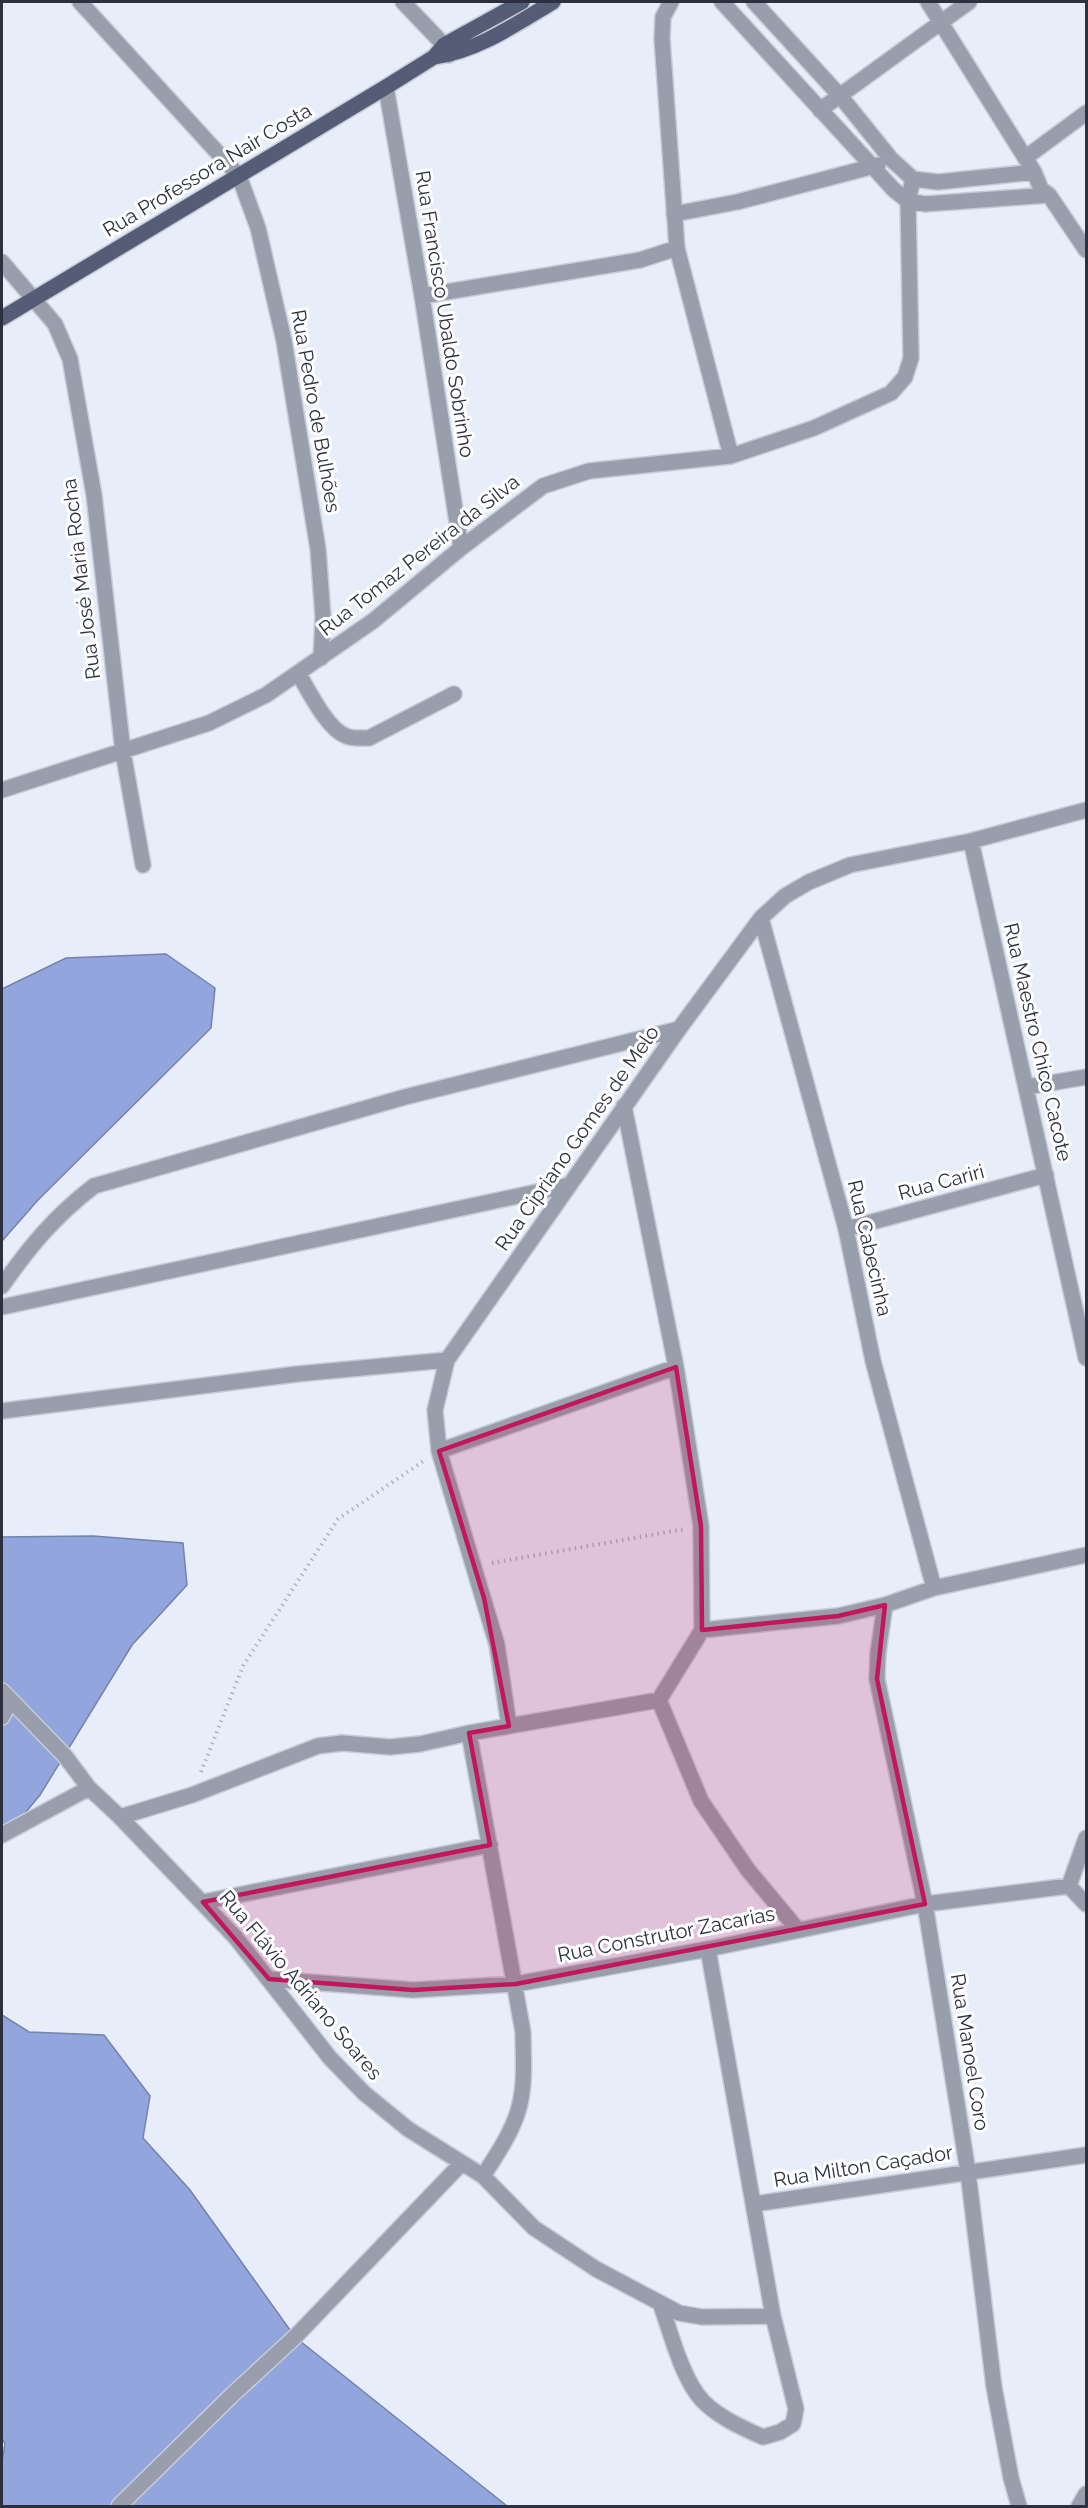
<svg xmlns="http://www.w3.org/2000/svg" width="1088" height="2508" font-family="Raleway,sans-serif">
	<style>
		.water { fill: #93a5dd; stroke: #7482ae; stroke-width: 1.5 }
		.lines { fill: none; stroke-linecap: round; stroke-linejoin: round }
		.minor-casing { stroke: #c6cbd8; stroke-width: 18 }
		.major-casing { stroke: #c6cbd8; stroke-width: 18 }
		.path { stroke: #afb4c1; stroke-width: 4; stroke-dasharray: 1.5 4.5; stroke-linecap: butt }
		.minor { stroke: #999eac; stroke-width: 15 }
		.major { stroke: #555d76; stroke-width: 15 }
		.marked { fill: #c2185b; fill-opacity: 0.2; stroke: #c2185b; stroke-width: 4.5; stroke-linejoin: round }
		.labels { text-anchor: middle; dominant-baseline: central; stroke-width: 6; stroke-linejoin: round; paint-order: stroke }
		.street-label { font-size: 20px; fill: #2d313f; stroke: #fff }
	</style>
	<rect width="100%" height="100%" fill="#e8edfa"/>
	<path class="water" d="M166 954 215 988 211 1028 38 1200 2 1241V989L66 958Z
		M93 1536 183 1543 187 1585 132 1645 40 1795 2 1841V1537Z
		M2 2015 29 2032 104 2035 150 2096 143 2138 190 2190 295 2337 507 2506H2V2461L5 2444 2 2438Z"/>
	<g class="lines">
		<defs>
			<path id="minor" d="M80 2 239 176 258 228 284 341 318 549 323 617 321 658
				M403 2 444 45 449 55
				M671 2 663 17 662 39 677 248 731 456
				M722 2 894 190 908 201 925 204 1049 195
				M754 2 841 97 891 159 913 179 938 182 1034 172
				M928 2 1034 172 1041 189 1049 195 1086 250
				M386 87 422 296 461 548
				M820 110 969 2
				M1025 158 1086 113
				M674 214 737 202 878 165
				M2 262 55 324 70 359 94 495 123 752 143 865
				M422 296 640 260 677 248
				M298 673C309 691 327 729 346 736 354 739 361 738 369 738L454 694
				M2 790 209 723 266 695 373 621 461 548 543 486 589 471 731 456 814 428 891 393 905 377 911 358 908 201 913 179
				M971 841 1086 1358
				M761 918 846 1229 873 1361 934 1588
				M1027 1087 1086 1077
				M624 1106 676 1367 701 1526 702 1630
				M846 1229 1046 1175
				M2 1286C30 1246 55 1216 94 1186L405 1097 679 1029
				M2 1307 569 1185
				M2 1411 297 1374 447 1360
				M439 1451 676 1367
				M885 1605 878 1653 877 1679 925 1904 968 2172 994 2387 1011 2478 1019 2506
				M702 1630 838 1616 885 1605 934 1588 1086 1555
				M2 1691 65 1756 89 1788 120 1817 236 1938 330 2058 364 2093 408 2129 483 2176 534 2228 596 2269 679 2313 702 2317 773 2316
				M659 1700 701 1801 748 1870 798 1930
				M2 1717 10 1701
				M509 1726 497 1645 439 1451 435 1410 447 1360 679 1029 761 918 785 896 809 882 850 865 971 841 1086 810
				M469 1733 523 2032C523 2058 526 2085 518 2111 511 2134 496 2156 483 2176
				M120 1817 192 1795 318 1746 342 1743 390 1747 420 1744 469 1733 659 1700 702 1630
				M2 1835 89 1788
				M1086 1838 1069 1886 1086 1904
				M203 1902 490 1845
				M269 1979 413 1990 516 1984 708 1949 925 1904 1069 1886
				M754 2204 1086 2155
				M660 2303C671 2333 679 2368 697 2394 711 2414 742 2428 763 2437L780 2432 793 2424 796 2409 773 2316 708 1949
				M119 2506 232 2395 295 2337 461 2164
				M1079 2506 1086 2494"/>
			<path id="major" d="M434 57C478 51 516 24 553 2
				M2 318 386 87 434 57 444 45 522 2"/>
		</defs>
		<use href="#minor" class="minor-casing"/>
		<use href="#major" class="major-casing"/>
		<path class="path" d="M492 1563 685 1529
			M201 1772 243 1666 338 1519 425 1460"/>
		<use href="#minor" class="minor"/>
		<use href="#major" class="major"/>
	</g>
	<path class="marked" d="M676 1367 701 1526 702 1630 838 1616 885 1605 877 1679 925 1904 516 1984 413 1990 269 1979 203 1902 490 1845 469 1733 509 1726 484 1598 439 1451Z"/>
	<g class="labels">
		<g class="street-label">
			<text transform="translate(207 170) rotate(-31)">Rua Professora Nair Costa</text>
			<text transform="translate(445 314) rotate(81)">Rua Francisco Ubaldo Sobrinho</text>
			<text transform="translate(316 411) rotate(80)">Rua Pedro de Bulhões</text>
			<text transform="translate(419 555) rotate(-38)">Rua Tomaz Pereira da Silva</text>
			<text transform="translate(81 579) rotate(-97)">Rua José Maria Rocha</text>
			<text transform="translate(1038 1042) rotate(77)">Rua Maestro Chico Cacote</text>
			<text transform="translate(577 1138) rotate(-55)">Rua Cipriano Gomes de Melo</text>
			<text transform="translate(941 1182) rotate(-15)">Rua Cariri</text>
			<text transform="translate(870 1248) rotate(77)">Rua Cabecinha</text>
			<text transform="translate(666 1934) rotate(-11)">Rua Construtor Zacarias</text>
			<text transform="translate(301 1985) rotate(50)">Rua Flávio Adriano Soares</text>
			<text transform="translate(970 2052) rotate(81)">Rua Manoel Coro</text>
			<text transform="translate(863 2166) rotate(-9)">Rua Milton Caçador</text>
		</g>
	</g>
	<rect width="1088" height="2508" fill="none" stroke="#2d313f" stroke-width="6"/>
</svg>
